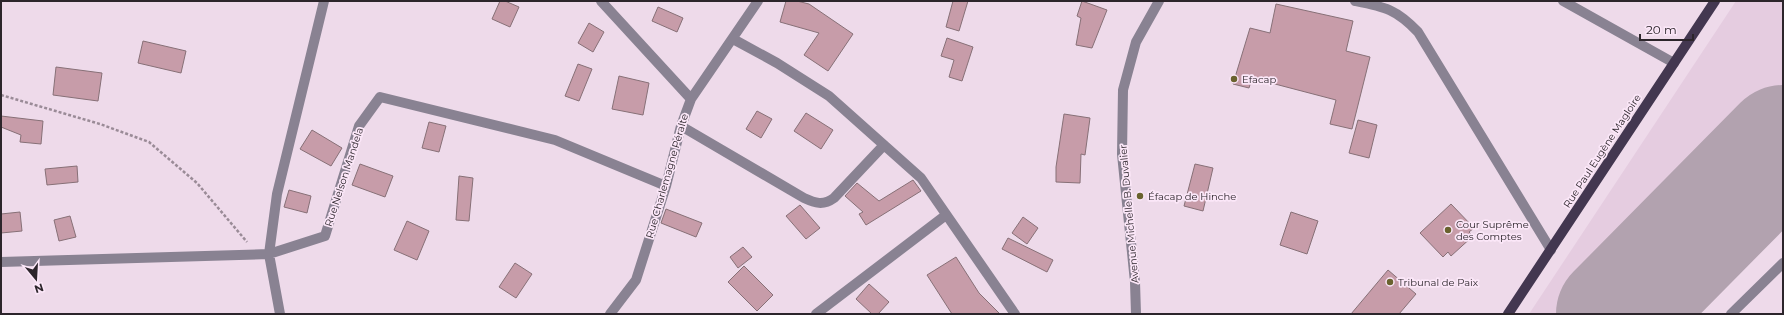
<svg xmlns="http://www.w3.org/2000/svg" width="1784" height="315" font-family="Montserrat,sans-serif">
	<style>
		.built { fill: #e5cce0 }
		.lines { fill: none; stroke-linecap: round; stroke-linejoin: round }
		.runway { stroke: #b2a2af; stroke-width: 120 }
		.building { fill: #c79ca9; stroke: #877077 }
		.path { stroke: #9a8b97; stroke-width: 2.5; stroke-dasharray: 3 2; stroke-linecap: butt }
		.minor { stroke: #898292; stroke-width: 10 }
		.major { stroke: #433750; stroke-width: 10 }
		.poi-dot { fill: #69622e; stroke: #fbe7f8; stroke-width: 1.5 }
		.labels { text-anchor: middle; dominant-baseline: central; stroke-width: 3.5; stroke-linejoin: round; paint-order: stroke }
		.poi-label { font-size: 10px; fill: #2c252b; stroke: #fbe7f8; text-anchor: start }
		.street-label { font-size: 10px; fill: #2c252b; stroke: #fbe7f8 }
	</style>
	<rect width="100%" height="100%" fill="#eedaea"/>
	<path class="built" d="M1736 1H1783V209L1680 314H1529Z"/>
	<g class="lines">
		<path class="runway" d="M1616 314 1783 145"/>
	</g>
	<path class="building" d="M500 1H505L519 7 510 27 492 19Z
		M786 1H797L809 4 853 34 828 71 804 55 819 33 780 22Z
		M953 1H968L959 31 946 27Z
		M1082 1 1107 10 1092 48 1076 45 1081 18 1077 16Z
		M1276 4 1353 21 1346 51 1370 57 1352 129 1330 124 1336 100 1252 78 1249 88 1233 84 1250 28 1270 33Z
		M658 7 683 18 677 32 652 21Z
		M589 23 604 32 593 52 578 43Z
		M947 38 973 47 962 81 949 77 954 60 941 56Z
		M143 41 186 51 181 73 138 63Z
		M578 64 592 69 579 101 565 96Z
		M56 67 102 73 98 101 53 95Z
		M619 76 649 83 643 115 612 109Z
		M757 111 772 119 761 138 746 129Z
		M806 113 833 130 821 149 794 131Z
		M1064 114 1090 118 1085 155 1081 154 1080 183 1056 182V167Z
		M1 116 43 121 41 144 20 142 21 135 1 127Z
		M1358 120 1377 125 1369 158 1349 153Z
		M429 122 446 126 439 152 422 148Z
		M312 130 342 148 331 166 300 149Z
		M360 164 393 176 385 197 352 185Z
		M1195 164 1213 168 1203 211 1184 206Z
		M77 166 78 182 47 185 45 169Z
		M459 176 473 178 469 221 456 220Z
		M913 180 921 191 866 225 859 214 863 212 845 196 857 183 879 201Z
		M289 190 311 196 307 213 284 207Z
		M1451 204 1474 228 1469 232 1473 236 1451 256 1448 252 1443 257 1420 233Z
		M800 205 820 228 806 239 786 216Z
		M666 209 702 223 696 237 661 223Z
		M20 212 22 231 1 233V214Z
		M1291 212 1318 221 1307 254 1280 245Z
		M70 216 76 237 59 241 54 220Z
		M1023 217 1038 228 1027 244 1012 233Z
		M407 221 429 231 417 260 394 250Z
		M1008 238 1053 260 1047 272 1002 249Z
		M743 247 752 257 738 268 730 257Z
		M956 257 979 293 1000 314H952L927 275Z
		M515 263 532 274 516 298 499 287Z
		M744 266 773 295 757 311 728 282Z
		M1388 270 1416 294 1399 314H1351Z
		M869 284 889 302 878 314H872L856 299Z"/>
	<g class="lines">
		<path class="path" d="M1 95 100 124 149 142 197 183 247 242"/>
		<path class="minor" d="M601 1 691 99
			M1355 1C1385 7 1396 9 1418 32L1551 250
			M1563 1 1674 63
			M733 39 777 63 829 96 921 178 1015 314
			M681 126 804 198C815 203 823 206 834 198L884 145
			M1 262 269 254 325 236 359 126 380 97 555 140 666 186
			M280 314 269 254 277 194 324 1
			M610 314 636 280 666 186 681 126 691 99 758 1
			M816 314 946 215
			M1136 314 1135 282 1122 154 1123 90 1136 42 1159 1
			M1731 314 1783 263"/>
		<path class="major" d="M1508 314 1715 1"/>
	</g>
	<g class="poi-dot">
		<circle cx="1234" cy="79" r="4"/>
		<circle cx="1140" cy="196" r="4"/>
		<circle cx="1448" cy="230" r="4"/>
		<circle cx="1390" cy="282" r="4"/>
	</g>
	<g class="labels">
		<g class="poi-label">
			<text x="1242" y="79">Efacap</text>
			<text x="1148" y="196">Éfacap de Hinche</text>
			<text x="1456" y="224">Cour Suprême<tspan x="1456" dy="12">des Comptes</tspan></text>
			<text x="1398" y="282">Tribunal de Paix</text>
		</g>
		<g class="street-label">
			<text transform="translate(1602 151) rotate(-57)">Rue Paul Eugène Magloire</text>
			<text transform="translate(667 176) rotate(-74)">Rue Charlemagne Péralte</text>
			<text transform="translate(344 177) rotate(-72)">Rue Nelson Mandela</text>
			<text transform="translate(1129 214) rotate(-95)">Avenue Michelle B. Duvalier</text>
		</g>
	</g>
	<rect width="1784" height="315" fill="none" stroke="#2c252b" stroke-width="4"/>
	<g transform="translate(36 279) rotate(162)" stroke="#fbe7f8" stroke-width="3" paint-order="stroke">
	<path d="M0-3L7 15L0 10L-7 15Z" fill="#2c252b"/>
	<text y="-6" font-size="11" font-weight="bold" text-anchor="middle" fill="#2c252b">N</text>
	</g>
	<path d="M1640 34v6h53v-6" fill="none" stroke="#2c252b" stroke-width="2"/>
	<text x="1646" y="34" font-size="12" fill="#2c252b" stroke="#fbe7f8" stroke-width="3" paint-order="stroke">20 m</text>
</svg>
